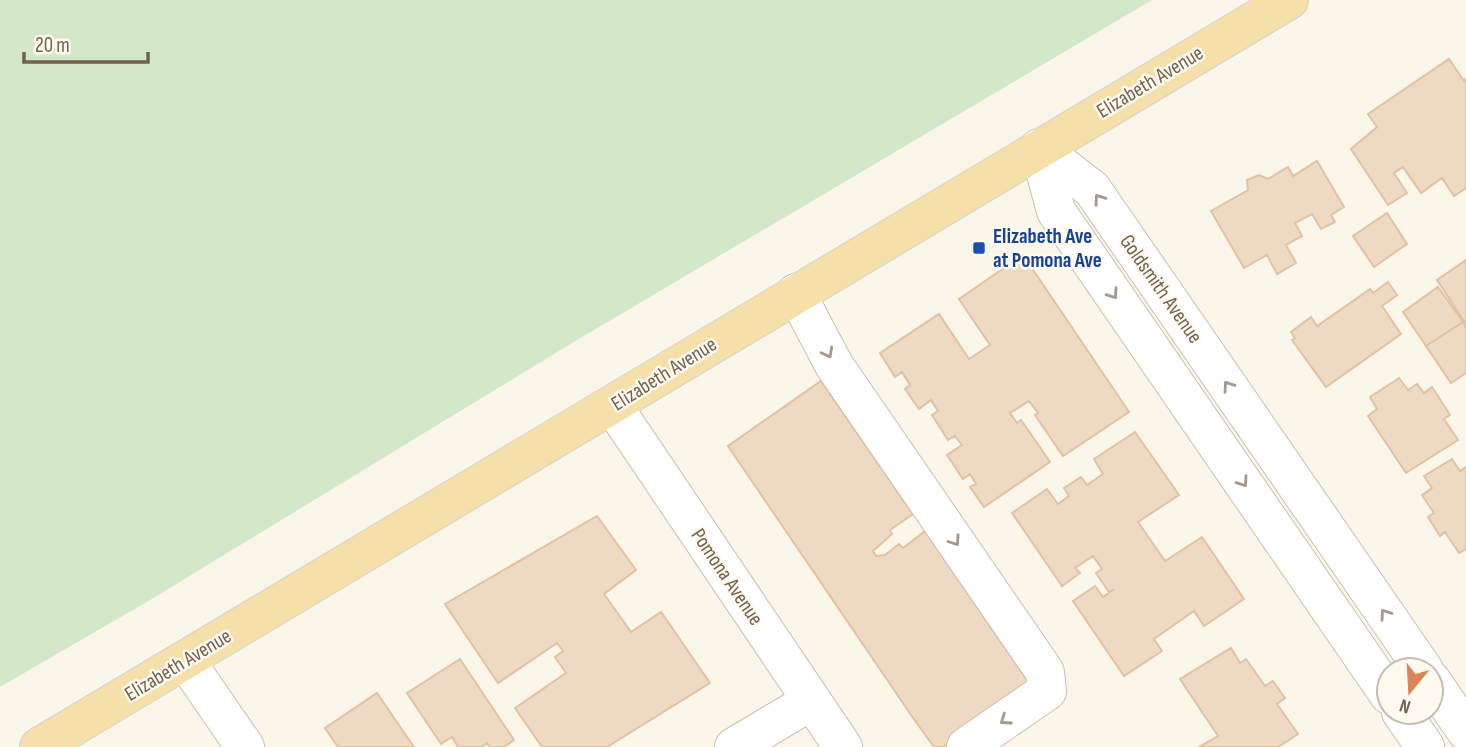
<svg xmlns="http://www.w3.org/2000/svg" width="1466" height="747" font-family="'Sofia Sans Condensed',sans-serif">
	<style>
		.green { fill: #d2e8c9 }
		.building { fill: #eed9c3; stroke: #e0c2a5; stroke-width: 2 }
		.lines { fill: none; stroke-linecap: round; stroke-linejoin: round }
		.minor-casing { stroke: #cdbfb0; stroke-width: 40 }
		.major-casing { stroke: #d8d2ce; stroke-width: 40 }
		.minor { stroke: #fff; stroke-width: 38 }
		.major { stroke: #f4e0a8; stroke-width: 38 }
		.oneway { stroke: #a5988d }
		.transit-dot { fill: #1a4fb4; stroke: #fefaf0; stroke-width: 2.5 }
		.labels { text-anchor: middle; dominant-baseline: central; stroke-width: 5; stroke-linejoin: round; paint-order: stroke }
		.street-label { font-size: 21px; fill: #74604f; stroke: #fefaf0 }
		.transit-label { font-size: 21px; font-weight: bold; fill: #164399; stroke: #fefaf0; text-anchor: start }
	</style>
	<rect width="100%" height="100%" fill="#fbf6ea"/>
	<path class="green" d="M0 0H1152L572 343 150 600 0 687Z"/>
	<path class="building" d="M1449 59 1464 81 1466 79V188L1454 196 1442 178 1421 193 1403 167 1394 173 1407 193 1388 205 1351 149 1377 127 1368 114Z
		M1317 161 1344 207 1331 215 1335 222 1321 229 1312 214 1295 223 1302 236 1286 245 1296 263 1277 274 1267 255 1244 268 1211 211 1248 190 1247 180 1259 175 1268 179 1288 167 1293 176Z
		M1387 213 1407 244 1374 267 1353 236Z
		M1023 255 1129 412 1063 456 1035 415 1038 413 1029 401 1010 413 1017 423 1021 420 1050 462 984 507 970 487 976 484 970 474 963 479 947 455 962 445 955 436 948 440 932 415 938 411 931 400 919 409 905 389 910 385 902 372 895 377 880 353 939 314 969 359 990 345 959 299Z
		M1466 260V324L1437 280Z
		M1388 282 1397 295 1382 306 1401 334 1326 387 1292 340 1295 338 1291 332 1311 317 1317 326 1370 289 1373 293Z
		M1438 287 1463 322 1426 346 1403 312Z
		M1463 322 1466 328V373L1451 383 1426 346Z
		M1399 378 1408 390 1417 384 1424 393 1432 387 1450 415 1444 419 1458 440 1406 473 1368 416 1377 409 1370 397Z
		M821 381 913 514 890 530 892 534 873 551 876 556 885 555 899 544 903 548 925 531 1031 686 943 747H934L911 715 728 446Z
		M1135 432 1179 495 1138 522 1165 561 1202 537 1244 599 1204 626 1194 611 1154 639 1162 651 1124 676 1073 601 1095 586 1103 597 1114 589 1109 592 1096 573 1102 569 1093 556 1075 568 1080 573 1062 586 1012 513 1047 489 1058 504 1069 496 1064 488 1081 477 1087 485 1103 474 1094 459Z
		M1452 459 1460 471 1466 467V549L1459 553 1445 532 1440 536 1428 517 1434 513 1422 495 1432 488 1424 476Z
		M597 516 636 570 604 594 631 632 661 612 710 683 607 747H542L515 708 566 673 555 657 563 651 557 643 498 683 445 604Z
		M1231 648 1240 663 1246 659 1265 686 1273 681 1285 698 1277 704 1298 734 1278 747H1199L1218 736 1180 679Z
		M460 659 514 740 504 747H490L487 743 482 747H458L452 737 441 744 407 693Z
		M377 693 414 747H338L325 728Z"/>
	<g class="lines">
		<defs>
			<path id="minor" d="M1039 148 1056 211 1389 695
				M1039 148 1092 189 1424 670
				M796 293 834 365 1045 672 1047 691 966 747
				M613 406 843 747
				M185 660 245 747
				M1431 680 1466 731
				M1401 712 1425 747
				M734 747 811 701"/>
			<path id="major" d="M39 747 1289 0"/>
		</defs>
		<use href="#minor" class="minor-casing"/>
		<use href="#major" class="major-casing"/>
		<use href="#minor" class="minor"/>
		<use href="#major" class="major"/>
	</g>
	<defs><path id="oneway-chevron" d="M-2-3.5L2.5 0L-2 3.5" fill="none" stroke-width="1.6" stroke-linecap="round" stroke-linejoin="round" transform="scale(1.75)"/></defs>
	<g class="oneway">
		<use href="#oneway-chevron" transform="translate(1099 199) rotate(-125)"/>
		<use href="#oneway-chevron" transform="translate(1113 294) rotate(55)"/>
		<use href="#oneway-chevron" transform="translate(828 353) rotate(62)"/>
		<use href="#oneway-chevron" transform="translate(1228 386) rotate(-125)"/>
		<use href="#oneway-chevron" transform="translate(1243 482) rotate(55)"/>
		<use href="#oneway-chevron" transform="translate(955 541) rotate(56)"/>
		<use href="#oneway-chevron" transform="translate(1385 614) rotate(-125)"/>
		<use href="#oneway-chevron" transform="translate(1005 720) rotate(145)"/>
	</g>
	<rect class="transit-dot" x="972" y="241" width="14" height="14" rx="3.5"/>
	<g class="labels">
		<g class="street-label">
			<text transform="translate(1150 82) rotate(-31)">Elizabeth Avenue</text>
			<text transform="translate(1161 289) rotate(55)">Goldsmith Avenue</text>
			<text transform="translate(664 374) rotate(-32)">Elizabeth Avenue</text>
			<text transform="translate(727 577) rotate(56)">Pomona Avenue</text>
			<text transform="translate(178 665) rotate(-31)">Elizabeth Avenue</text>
		</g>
		<g class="transit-label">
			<text x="993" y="236">Elizabeth Ave<tspan x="993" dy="24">at Pomona Ave</tspan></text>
		</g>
	</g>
	<g transform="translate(1410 691) rotate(198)"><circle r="33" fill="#fefaf0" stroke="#c7bcb0" stroke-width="2"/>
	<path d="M0-5L12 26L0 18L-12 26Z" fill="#db8559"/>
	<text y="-10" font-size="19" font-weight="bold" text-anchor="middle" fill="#74604f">N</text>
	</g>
	<path d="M24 52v10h124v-10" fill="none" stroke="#74604f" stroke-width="3.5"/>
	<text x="35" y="52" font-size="21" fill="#74604f" stroke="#fefaf0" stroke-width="5" paint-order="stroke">20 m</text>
</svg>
